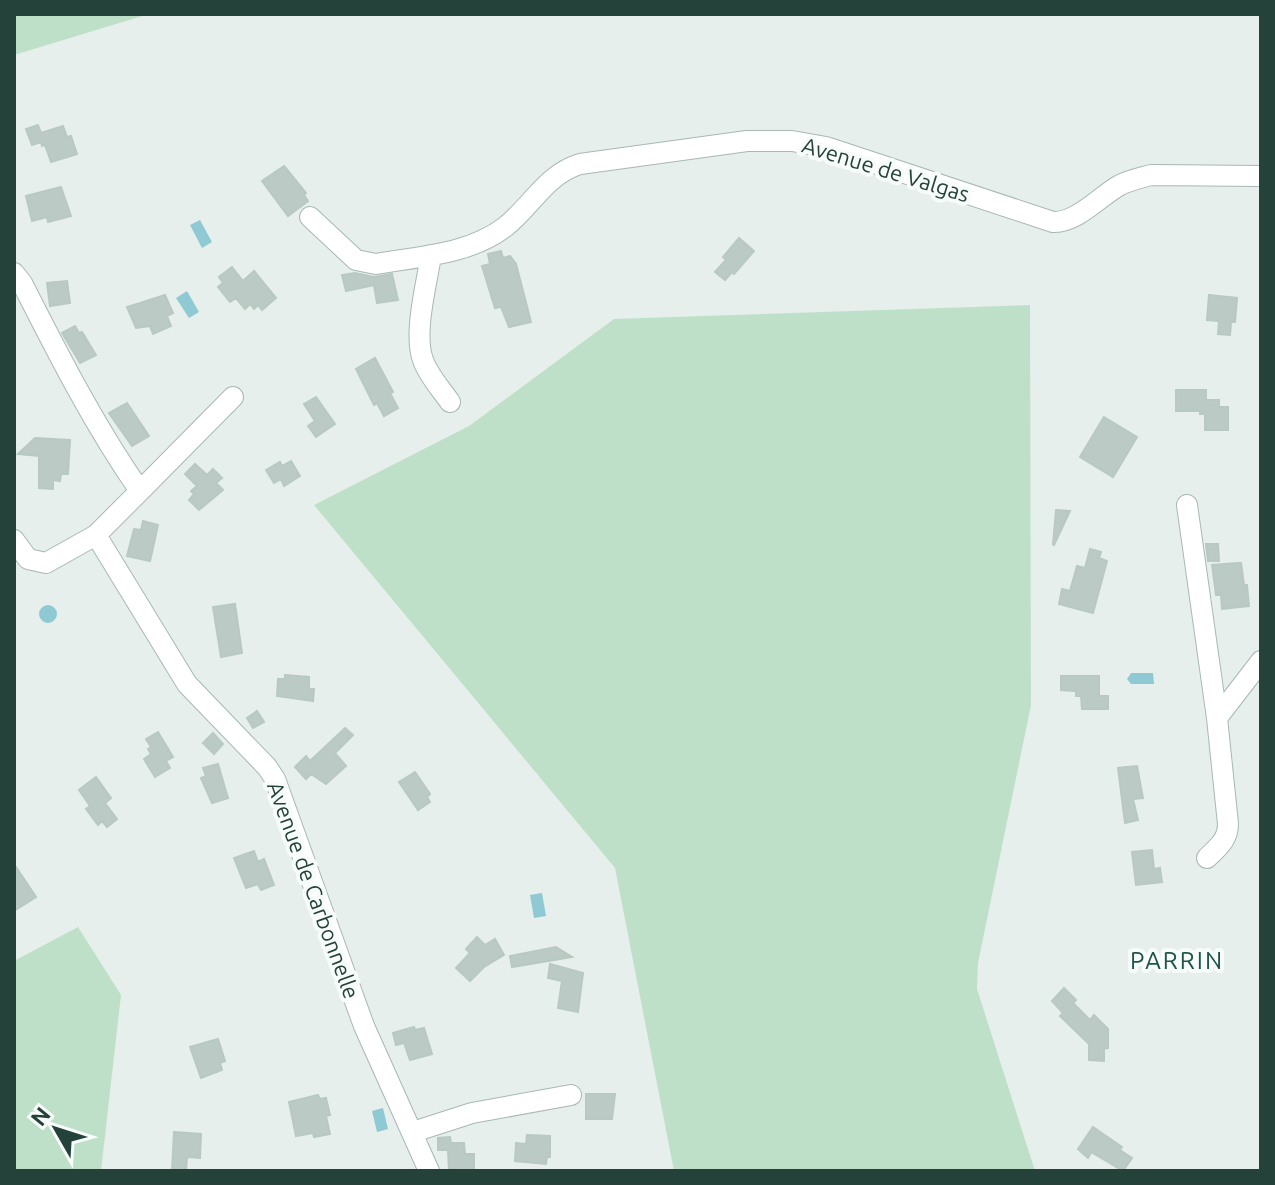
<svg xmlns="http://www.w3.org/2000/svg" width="1275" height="1185" font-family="Ubuntu,sans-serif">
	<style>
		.green { fill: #bfe0c8 }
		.water { fill: #8ec9d4 }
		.building { fill: #bbcac4; stroke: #b8c9c2; stroke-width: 2 }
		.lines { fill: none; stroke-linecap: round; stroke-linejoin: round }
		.minor-casing { stroke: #a8b8b2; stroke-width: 22 }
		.minor { stroke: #fff; stroke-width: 20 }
		.labels { text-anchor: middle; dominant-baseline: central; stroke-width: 8; stroke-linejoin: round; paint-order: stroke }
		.street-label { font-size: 22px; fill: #24423a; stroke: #f7fbf9 }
		.neighbourhood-label { font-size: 24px; letter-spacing: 2px; fill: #1f5548; stroke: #f7fbf9 }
	</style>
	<rect width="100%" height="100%" fill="#e6efeb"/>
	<path class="green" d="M14 14H149L14 55Z
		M1030 305 1031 705 978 963 977 989 1035 1171H674L615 868 314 505 469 426 614 319Z
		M78 927 121 995 101 1171H14V961Z"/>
	<path class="water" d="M200 220 212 242 202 248 190 225Z
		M187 291 199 312 189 318 176 298Z
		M39 614a9 9 0 1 1 18 0a9 9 0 1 1-18 0Z
		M1131 673H1153L1154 684H1131L1127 679Z
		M542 893 546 916 534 918 530 895Z
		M383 1108 388 1129 377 1132 372 1111Z"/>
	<path class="building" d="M38 125 41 133 63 126 67 137 71 136 77 154 51 162 45 145 42 146 41 142 32 145 26 129Z
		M284 166 306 193 304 195 308 201 288 216 262 181Z
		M61 187 71 216 48 222 47 217 32 221 26 196Z
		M739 238 754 251 734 274 732 272 725 280 715 272 726 260 723 257Z
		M501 251 503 258 510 256 516 264 531 322 509 327 501 307 495 308 482 266 490 264 488 254Z
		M232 267 243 281 254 271 276 298 262 310 258 305 254 309 250 304 245 309 236 298 230 302 218 287 223 283 219 277Z
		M355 273 374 277 392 274 398 300 377 303 374 285 346 291 342 275Z
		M67 281 70 303 50 306 47 283Z
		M165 295 173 313 167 316 171 326 153 334 150 326 136 328 127 307Z
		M1209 295 1237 298 1235 322H1231L1230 335 1218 334 1219 321 1207 320Z
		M75 326 79 333 82 332 96 355 80 363 62 333Z
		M375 358 393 392 390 393 398 408 384 416 377 403 374 405 356 369Z
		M1176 390H1206V400H1219V407H1228V430H1205V414H1200V411H1176Z
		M316 397 335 424 316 437 308 426 315 421 304 404Z
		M127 403 149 436 132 446 109 413Z
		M1104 417 1137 437 1113 477 1080 457Z
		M35 438 70 440 68 474H61L60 481 53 480V489L39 488V456L18 454Z
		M291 461 300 476 284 486 281 479 274 483 266 470 280 462 282 466Z
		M195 464 207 475 213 469 222 478 216 483 223 490 199 510 189 500 194 494 191 491 197 486 185 474Z
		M1056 510 1070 511 1054 545 1053 544Z
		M143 521 158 525 150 561 127 556 134 529 141 530Z
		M1206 544H1218L1219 561H1208Z
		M1090 549 1101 552 1099 558 1107 561 1093 613 1059 604 1062 589 1070 591 1077 566 1085 568Z
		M1238 563H1241L1244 585H1247L1249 606 1222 609 1221 595H1216L1212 565Z
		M235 604 242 653 221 657 213 607Z
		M285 675 309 677V689H314L313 701 277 696 278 679H285Z
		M1061 676H1099V696H1108V709H1082L1081 696H1076V691L1061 690Z
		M257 711 264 722 253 728 247 718Z
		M345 728 353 735 335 753 346 766 326 784 311 774 306 779 295 767 306 756 310 761Z
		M158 732 173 757 166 761 170 768 155 777 144 759 151 754 148 749 151 747 146 739Z
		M213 733 223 744 214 754 203 743Z
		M218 764 228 798 212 803 201 778 206 776 203 768Z
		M1137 766 1143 798 1133 799 1138 820 1125 823 1118 768Z
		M415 772 430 794 427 797 430 802 418 810 399 782Z
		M96 777 111 798 105 803 117 819 107 827 102 821 98 825 86 809 90 806 79 790Z
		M1152 850 1154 869 1160 868 1162 882 1136 885 1132 852Z
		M254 851 258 862 264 859 274 885 261 890 258 884 246 888 234 858Z
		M14 864 36 897 14 911Z
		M477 937 485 945 495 939 504 955 484 967 470 981 456 968 470 953 466 949Z
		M556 947 572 957 512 967 510 956Z
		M550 964 583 973 578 1012 558 1008 562 981 548 978Z
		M1064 988 1076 1000 1073 1003 1090 1020 1094 1015 1108 1029V1048L1104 1049V1061L1089 1060V1044L1060 1016 1063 1013 1052 1001Z
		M414 1027 415 1030 424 1028 432 1054 410 1060 404 1043 396 1045 393 1033Z
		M218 1039 225 1061 220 1063 222 1070 201 1078 190 1047Z
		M586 1094H615L612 1119H586Z
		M318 1095 320 1099 326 1098 330 1115 326 1116 330 1134 314 1137 313 1133 296 1136 289 1102Z
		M1093 1127 1122 1147 1120 1150 1132 1158 1123 1171 1091 1152 1088 1158 1078 1149Z
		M174 1132 201 1134 200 1158 187 1157 186 1171H172Z
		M527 1135 550 1136V1157H547L546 1164 515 1161 516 1143 526 1144Z
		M450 1137 451 1143H464L465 1154H474V1171H449L448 1150H438V1138Z"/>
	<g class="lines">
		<defs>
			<path id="minor" d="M310 217 356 260 376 264C420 256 468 255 505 227 532 206 545 175 580 164L747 141H792L826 147 1053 222C1077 223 1100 196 1120 185 1130 180 1140 178 1151 175L1261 176
				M431 255C427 283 413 333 423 360 428 375 441 389 450 402
				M14 273 22 283C58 354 94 425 140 491L96 535 187 684 267 767 275 779 364 1026 429 1171
				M140 491 233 397
				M1187 505 1217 718 1228 824C1228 840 1218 847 1207 858
				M14 540 28 559 46 563 96 535
				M1217 718 1261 661
				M413 1132 472 1113 571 1095"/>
		</defs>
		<use href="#minor" class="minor-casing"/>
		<use href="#minor" class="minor"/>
	</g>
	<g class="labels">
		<g class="street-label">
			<text transform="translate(886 169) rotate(17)">Avenue de Valgas</text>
			<text transform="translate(314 890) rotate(70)">Avenue de Carbonnelle</text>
		</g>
		<g class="neighbourhood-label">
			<text x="1177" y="960">PARRIN</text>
		</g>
	</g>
	<rect width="1275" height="1185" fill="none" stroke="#24423a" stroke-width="32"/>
	<g transform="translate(56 1129) rotate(309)" stroke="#f7fbf9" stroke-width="6" paint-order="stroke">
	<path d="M0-6L14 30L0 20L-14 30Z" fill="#24423a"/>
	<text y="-12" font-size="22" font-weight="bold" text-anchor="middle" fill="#24423a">N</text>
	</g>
</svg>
